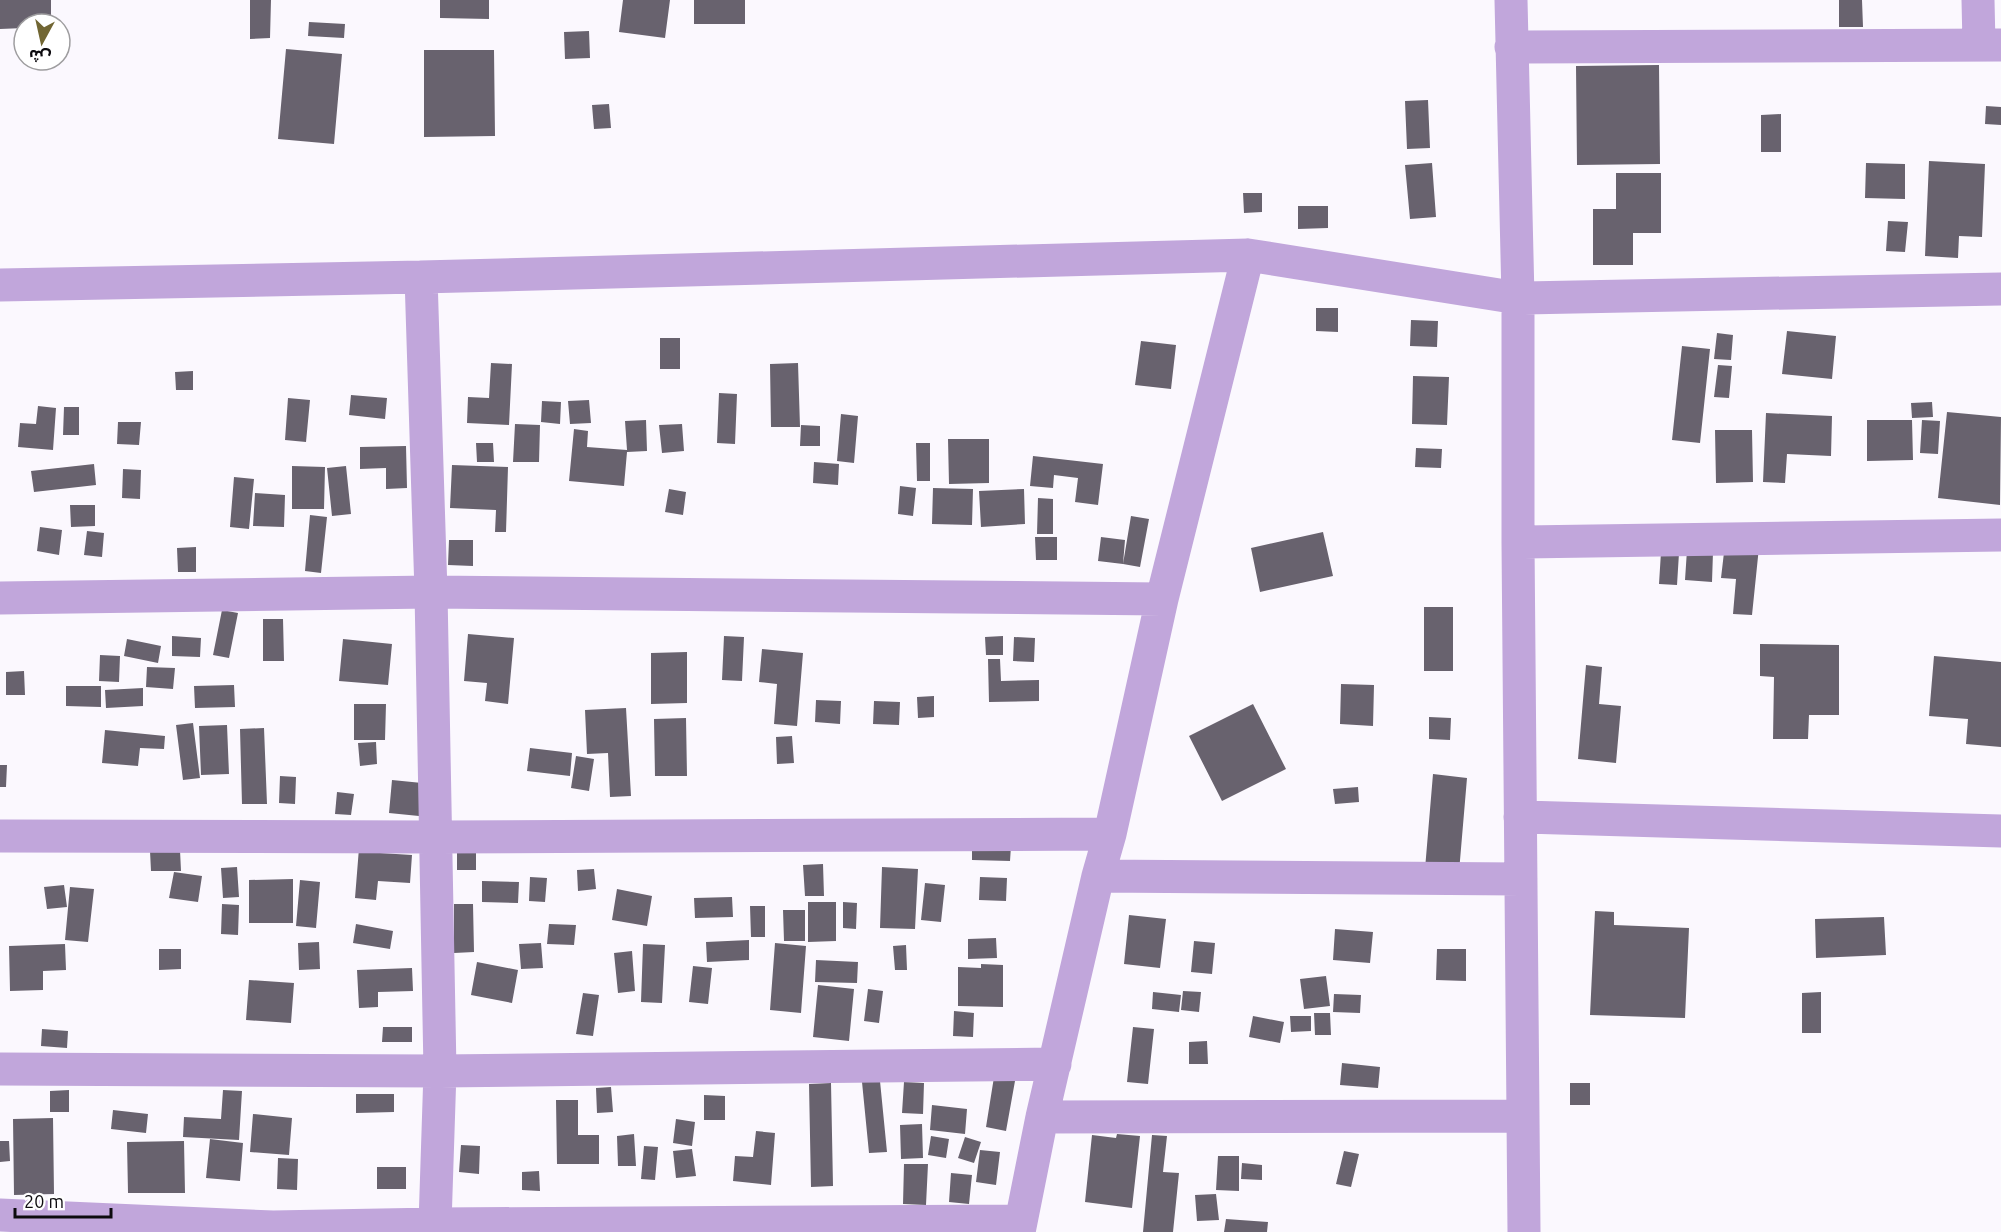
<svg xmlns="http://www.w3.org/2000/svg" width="2001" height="1232" font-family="Ubuntu,'Noto Sans Arabic',sans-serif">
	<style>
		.building { fill: #68626e }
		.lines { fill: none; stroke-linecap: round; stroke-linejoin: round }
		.minor { stroke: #c1a6db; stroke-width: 33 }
	</style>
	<rect width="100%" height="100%" fill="#fbf8fe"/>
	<path class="building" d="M0 0H51V24H24V28L0 29Z
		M250 0H271L270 38 250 39Z
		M440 0H489V19L440 18Z
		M623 0H670L665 38 619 32Z
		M694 0H745V24H694Z
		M1839 0H1862L1863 27H1839Z
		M309 22 345 24 344 38 308 36Z
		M589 31 590 58 565 59 564 32Z
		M286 49 342 54 334 144 278 139Z
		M424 50H494L495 136 424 137Z
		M1659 65 1660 164 1577 165 1576 66Z
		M1428 100 1430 148 1407 149 1405 101Z
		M609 104 611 128 594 129 592 105Z
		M1986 106 2001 107V125L1985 124Z
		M1781 114V152H1761V115Z
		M1929 161 1985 164 1982 237 1959 236 1958 258 1925 256Z
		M1432 163 1436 217 1410 219 1405 165Z
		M1866 163 1905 164V199L1865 198Z
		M1616 173H1661V233H1633V265H1593V209H1616Z
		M1243 193H1262V212L1244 213Z
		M1298 206H1328V228L1298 229Z
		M1888 221 1908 222 1905 252 1886 251Z
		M1316 308H1338V332L1316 331Z
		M1411 320 1438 321 1437 347 1410 346Z
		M1787 331 1836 336 1832 379 1782 374Z
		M1717 333 1733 335 1731 360 1714 359Z
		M660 338H680V369H660Z
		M1141 341 1176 345 1171 389 1135 385Z
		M1682 346 1710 349 1700 443 1672 440Z
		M491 363 512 364 509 425 467 423 468 397 489 398Z
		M798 363 800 427H771L770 364Z
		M1718 365 1732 366 1729 398 1714 397Z
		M193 371V390H176L175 372Z
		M1413 376 1449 377 1447 425 1412 424Z
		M719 393 737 394 735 444 717 443Z
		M351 395 387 398 385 419 349 415Z
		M288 398 310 400 306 442 285 440Z
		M589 400 591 423 570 424 568 401Z
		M542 401 561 402 560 424 541 422Z
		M1932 402 1933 417 1912 418 1911 403Z
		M38 406 56 408 53 450 18 447 20 423 36 424Z
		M64 407H79V435H63Z
		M1947 412 2001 417 2000 505 1938 498Z
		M1766 413 1832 416 1831 456 1787 454 1785 483 1763 482Z
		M841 414 858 416 854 463 837 461Z
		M646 420 647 451 627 452 624 486 569 481 574 429 588 431 587 447 627 450 625 421Z
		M1867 420H1912L1913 460 1867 461Z
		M1922 420 1940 421 1938 454 1920 453Z
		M118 422H141L139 445 117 444Z
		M515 424 540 425 539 462H513Z
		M682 424 684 451 662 453 659 425Z
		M801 425 820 426V446H800Z
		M1715 430H1752L1753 482 1716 483Z
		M948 439H989V483L949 484Z
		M476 443H493L494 462H477Z
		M916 443H930V481H917Z
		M406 446 407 488 386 489V468L360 469V447Z
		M1416 448 1442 449 1441 468 1415 467Z
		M1033 456 1103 464 1098 505 1075 502 1078 478 1054 475 1053 488 1030 486Z
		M814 462 839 464 838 485 813 483Z
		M94 464 96 485 34 492 31 471Z
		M452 465 508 467 506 532H495L496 510 450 508Z
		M292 466 325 467 324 509H292Z
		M346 466 351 514 332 516 327 468Z
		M123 469 141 470 140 499 122 498Z
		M234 477 254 479 249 529 230 527Z
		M900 486 916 488 913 516 898 514Z
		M933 488 973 489 972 525 932 524Z
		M669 489 686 492 683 515 665 512Z
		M1024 489 1025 524 981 527 979 491Z
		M255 493 285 495 284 527 253 526Z
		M1038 498 1053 499V534H1037Z
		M70 505H95V526L71 527Z
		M310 515 327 517 321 573 305 571Z
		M1131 516 1149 519 1140 567 1123 564Z
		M40 527 62 530 59 555 37 551Z
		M87 531 104 533 102 557 84 555Z
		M1323 532 1333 576 1260 592 1251 548Z
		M1035 537H1057V560H1036Z
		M1101 537 1125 540 1123 564 1098 561Z
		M449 540H473V566L448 565Z
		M1725 544 1759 547 1752 615 1733 614 1736 579 1721 578Z
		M196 547V572H178L177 548Z
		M1687 550 1713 552 1712 582 1685 580Z
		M1661 552 1679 553 1677 585 1659 584Z
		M1424 607H1453V671H1424Z
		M222 610 238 613 229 658 213 655Z
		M263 619H283L284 661H263Z
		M468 634 514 638 508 704 485 701 487 683 464 681Z
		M172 636 201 638 200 657 172 656Z
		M724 636 744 637 742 681 722 680Z
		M1003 636V655H986L985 637Z
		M1014 637 1035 638 1034 662 1013 661Z
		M127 639 161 646 158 663 124 656Z
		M343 639 392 644 388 685 339 681Z
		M1760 644 1839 645V715H1809L1808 739H1773L1774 677 1760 676Z
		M762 649 803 653 797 726 774 724 777 684 759 682Z
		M687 652V703L651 704V653Z
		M100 655 120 656 119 682 99 681Z
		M1934 656 2001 662V747L1966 744 1968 719 1929 716Z
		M988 659H1000L1001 681 1039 680V701L989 702Z
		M1586 665 1602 667 1599 704 1621 706 1616 763 1578 759Z
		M147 667 175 668 173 689 146 687Z
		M24 671 25 695H6V672Z
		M1341 684 1374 685 1373 726 1340 724Z
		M234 685 235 707 195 708 194 686Z
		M66 686H101V707L66 706Z
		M143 688V706L106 708 105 690Z
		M934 696V717L918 718 917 697Z
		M816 700 841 701 840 724 815 722Z
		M874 701 900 702 899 725 873 724Z
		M354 704H386L385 740H354Z
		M1253 704 1286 769 1222 801 1189 736Z
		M626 708 631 796 610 797 608 753 587 754 585 710Z
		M1429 717 1451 718 1450 740 1429 739Z
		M686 718 687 776H655L654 719Z
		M193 723 200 778 183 780 176 725Z
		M227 725 229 774 201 775 199 726Z
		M264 728 267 804H242L240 729Z
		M105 730 165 736 164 749 140 748 138 766 102 763Z
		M792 736 794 763 777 764 776 737Z
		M376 742 377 764 360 766 358 743Z
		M530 748 572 753 570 776 527 771Z
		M576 756 594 759 589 791 571 788Z
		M0 765H7L6 787H0Z
		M1433 774 1467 778 1459 872 1425 869Z
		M280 776 296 777 295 804 279 803Z
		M392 780 422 783 419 816 389 813Z
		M1358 787 1359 802 1335 804 1333 789Z
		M337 792 354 794 351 815 335 814Z
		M972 845 1011 846 1010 861 972 860Z
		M457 847H476V870H457Z
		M359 848 380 853 412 855 410 883 378 881 376 900 355 898Z
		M180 850 181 871H151L150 851Z
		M823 864 824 896H805L803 865Z
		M237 867 239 897 223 898 221 868Z
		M882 867 918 869 915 929 880 928Z
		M594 869 596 889 578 891 577 870Z
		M174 872 202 876 198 902 169 898Z
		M530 877 547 878 545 902 529 901Z
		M980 877 1007 878 1006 901 979 900Z
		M293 879V923H249V880Z
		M300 880 320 882 316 928 296 926Z
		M482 881 519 882 518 903 482 902Z
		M925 883 945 885 941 922 921 920Z
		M64 885 67 907 47 909 44 887Z
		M70 887 94 889 88 942 65 940Z
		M617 889 652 896 647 926 612 920Z
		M732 897 733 917 695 918 694 898Z
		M808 902H836V941L808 942Z
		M843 902 857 903 856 929 843 928Z
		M222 904 239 905 238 935 221 934Z
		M454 904H473L474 952 454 953Z
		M750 906H765V937H751Z
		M783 910H805V941H784Z
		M1595 911 1614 912V925L1689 928 1685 1018 1590 1015Z
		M1129 915 1166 919 1160 968 1124 964Z
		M1884 917 1886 955 1816 958 1815 919Z
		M356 924 393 931 390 949 353 943Z
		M549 924 576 925 574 945 547 944Z
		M1335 929 1373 932 1370 963 1333 960Z
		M996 938 997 958 968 959V939Z
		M749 940V960L707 962 706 942Z
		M1194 941 1215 943 1212 974 1191 972Z
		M319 942 320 969 299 970 298 943Z
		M541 943 543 968 521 969 519 944Z
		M775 943 806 946 801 1013 770 1010Z
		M65 944 66 970 43 971V990L10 991 9 946Z
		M643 944 665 945 662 1003 641 1002Z
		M906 945 907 970H895L893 946Z
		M159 949H181V969L159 970Z
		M1437 949H1466V981L1436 980Z
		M632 951 635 991 618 993 614 953Z
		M816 960 858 962 857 983 815 982Z
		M477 962 518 970 512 1003 471 995Z
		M981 964 1003 965V1007L958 1006V967L981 968Z
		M693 966 712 968 708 1004 689 1002Z
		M412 968 413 991 378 992V1007L359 1008 357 970Z
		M1326 976 1330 1006 1304 1009 1300 979Z
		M249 980 294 983 291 1023 246 1020Z
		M818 985 854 989 849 1041 813 1037Z
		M868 989 883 991 879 1023 864 1021Z
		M1183 991 1201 992 1199 1012 1181 1010Z
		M1153 992 1181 995 1179 1012 1152 1009Z
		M1821 992V1033H1802V993Z
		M583 993 599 995 593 1036 576 1034Z
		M1334 994 1361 995 1360 1013 1333 1012Z
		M954 1011 974 1013 973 1037 953 1036Z
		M1314 1013H1330L1331 1035H1315Z
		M1253 1016 1284 1022 1280 1043 1249 1037Z
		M1290 1016H1311V1031L1291 1032Z
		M383 1027H412V1042H382Z
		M1133 1027 1154 1029 1148 1084 1127 1082Z
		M42 1029 68 1031 67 1048 41 1046Z
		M1207 1041 1208 1064H1189V1042Z
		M1342 1063 1380 1067 1378 1088 1340 1085Z
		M994 1077 1015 1081 1006 1131 986 1127Z
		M880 1081 887 1152 869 1153 862 1082Z
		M904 1082 924 1083 923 1114 902 1113Z
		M831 1083 833 1186 811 1187 809 1084Z
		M1570 1083H1590V1105H1570Z
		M611 1087 613 1112 597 1113 596 1088Z
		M69 1090V1112H50V1091Z
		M223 1090 242 1091 239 1140 183 1137 184 1117 221 1119Z
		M356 1094H394V1112L356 1113Z
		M704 1095 725 1096V1120H704Z
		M556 1100H578V1135H599V1164H557Z
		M932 1105 967 1109 965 1134 930 1130Z
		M113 1110 148 1114 146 1133 111 1129Z
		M253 1114 292 1118 289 1155 250 1152Z
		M53 1118 54 1194 14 1195 13 1119Z
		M676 1119 695 1122 692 1146 673 1143Z
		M922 1124 923 1158 901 1159 900 1125Z
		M756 1131 775 1133 771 1185 733 1181 735 1156 753 1157Z
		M634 1134 636 1166H618L617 1136Z
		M1117 1134 1140 1136 1132 1208 1085 1202 1092 1135 1116 1138Z
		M1152 1135 1167 1136 1163 1172 1179 1173 1173 1232H1143Z
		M931 1136 949 1139 946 1158 928 1155Z
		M965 1137 981 1142 974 1163 958 1158Z
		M210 1139 243 1143 240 1181 206 1178Z
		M0 1141H9L10 1161 0 1162Z
		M184 1141 185 1193H128L127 1142Z
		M461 1145 480 1146 479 1174 459 1172Z
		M644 1146 658 1147 655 1180 641 1179Z
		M692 1149 696 1176 676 1178 673 1151Z
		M980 1150 1000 1152 996 1185 976 1182Z
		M1344 1151 1359 1154 1351 1187 1336 1184Z
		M1218 1156H1239V1191L1216 1190Z
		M278 1158 298 1159 297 1190 277 1189Z
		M1242 1163 1262 1165V1180L1241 1179Z
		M904 1164H928L926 1205 903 1204Z
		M377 1167H406V1189H377Z
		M539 1171 540 1191 522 1190V1172Z
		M951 1173 972 1175 969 1204 949 1202Z
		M1216 1194 1219 1220 1197 1221 1195 1195Z
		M1226 1219 1268 1222 1267 1232H1224Z"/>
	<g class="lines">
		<path class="minor" d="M1511 0 1518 298V542L1524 1232
			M1978 0 1979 45
			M1511 47 2001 45
			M421 277 431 592 440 1071 435 1224
			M0 285 421 277 1248 255 1518 298 2001 289
			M1518 542 2001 535
			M0 598 431 592 1162 599
			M1520 817 2001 831
			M0 836 436 837 1110 834
			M1098 876 1521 879
			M0 1069 440 1071 1055 1064
			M1042 1117 1523 1116
			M0 1215 273 1227 435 1224 1021 1221
			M1019 1232 1042 1117 1098 876 1110 834 1162 599 1248 255"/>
	</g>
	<g transform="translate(42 42) rotate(188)"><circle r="28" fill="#ffffff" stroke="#9e9d9f" stroke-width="1.5"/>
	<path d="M0-4.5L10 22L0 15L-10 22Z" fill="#716633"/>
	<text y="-9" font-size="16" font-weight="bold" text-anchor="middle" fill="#0d0b0f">ش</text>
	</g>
	<path d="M15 1208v9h96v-9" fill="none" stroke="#0d0b0f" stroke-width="3"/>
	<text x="24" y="1208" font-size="18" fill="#0d0b0f" stroke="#ffffff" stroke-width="4.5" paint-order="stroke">20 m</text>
</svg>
